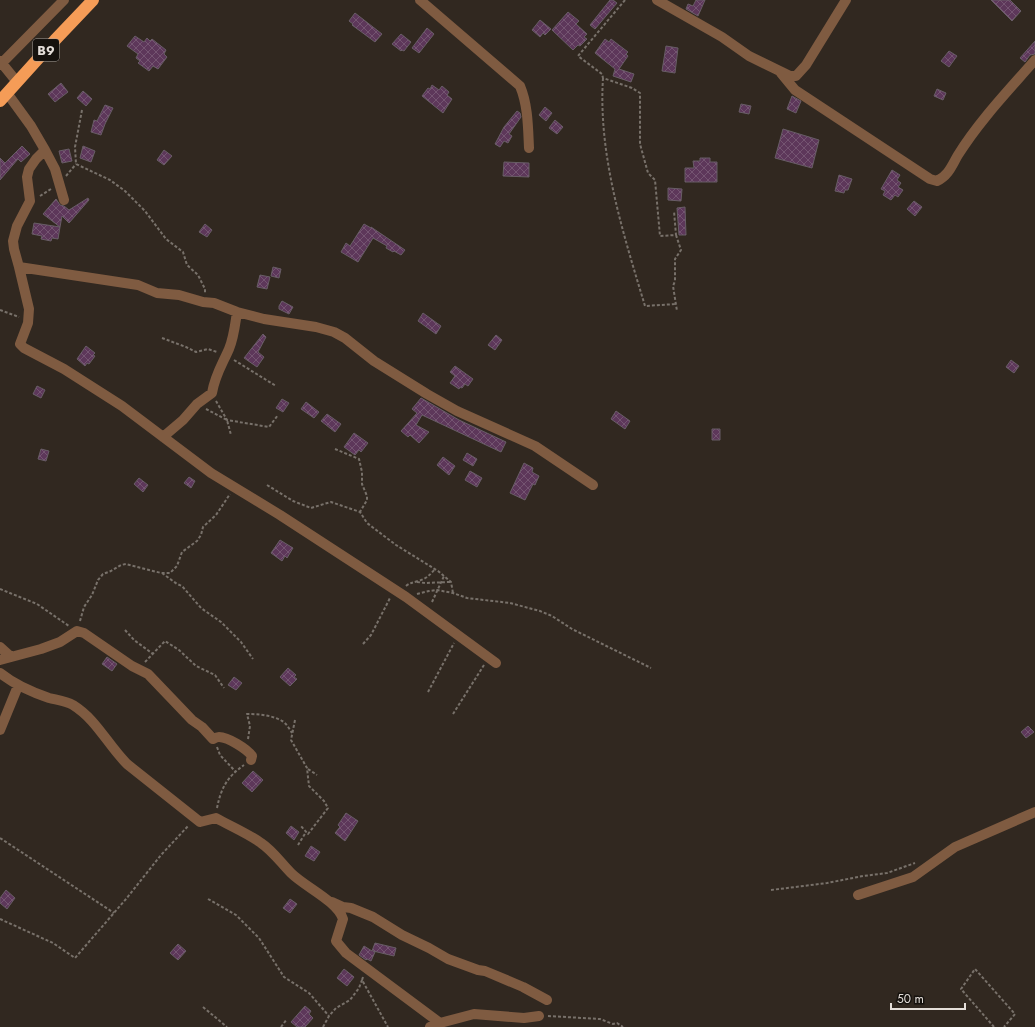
<svg xmlns="http://www.w3.org/2000/svg" width="1035" height="1027" font-family="Jost,sans-serif">
	<style>
		.building { fill: url(#building-cross-hatch); stroke: #685d66 }
		.lines { fill: none; stroke-linecap: round; stroke-linejoin: round }
		.path { stroke: #78716a; stroke-width: 2; stroke-dasharray: 3 2; stroke-linecap: butt }
		.minor { stroke: #7f5b41; stroke-width: 10 }
		.highway { stroke: #f59c57; stroke-width: 12 }
		.labels { text-anchor: middle; dominant-baseline: central; stroke-width: 3.5; stroke-linejoin: round; paint-order: stroke }
		.shield { fill: #16120e; stroke: #a6a19c; stroke-width: 1 }
		.shield-label { font-size: 13px; font-weight: bold; fill: #e4ded9 }
	</style>
	<defs>
		<pattern id="building-cross-hatch" width="8" height="8" patternUnits="userSpaceOnUse"><rect width="8" height="8" fill="#5d375a"/><path d="M0 0l8 8M0 8l8-8" fill="none" stroke="#745471"/></pattern>
	</defs>
	<rect width="100%" height="100%" fill="#312820"/>
	<path class="building" d="M610 0H613L617 3 595 29 590 25Z
		M696 0H705L698 16 686 9 688 4 693 6Z
		M991 0H1010L1021 11 1012 21Z
		M568 12 579 21 576 24 587 34 584 37 587 39 580 46 578 45 573 50 552 30Z
		M355 13 382 34 375 42 352 25 353 24 349 21Z
		M540 20 551 29 545 35 543 33 540 37 532 30Z
		M427 28 434 34 419 53 412 48Z
		M401 34 411 42 404 51 402 50 401 51 392 44Z
		M135 36 144 42 147 38 150 41 152 39 166 50 164 54 167 57 158 69 153 66 149 71 138 63 140 61 136 58 138 54 127 46Z
		M605 39 609 42 611 39 628 52 626 54 628 56 619 69 634 74 631 82 613 76 615 69 595 53Z
		M1035 41V54L1030 55 1025 62 1020 58Z
		M666 46 678 48 675 73 662 71Z
		M949 51 957 56 949 67 941 61Z
		M61 83 68 92 55 102 48 94Z
		M432 85 439 90 442 86 449 92 447 95 452 99 443 113 422 96 428 88 430 89Z
		M937 89 946 93 943 100 934 96Z
		M83 91 92 99 86 106 77 98Z
		M792 96 801 101 796 113 787 109Z
		M741 104 751 106 749 114 739 112Z
		M105 105 113 108 105 124 101 135 91 132 94 120 97 121Z
		M545 107 552 113 546 121 539 115Z
		M517 111 520 113 521 117 509 134 512 136 508 143 504 141 500 147 495 144 504 127Z
		M555 120 563 127 557 134 549 128Z
		M783 129 819 140 812 168 775 158Z
		M22 146 30 154 21 162 18 159 0 180V158L5 163Z
		M83 146 95 151 91 162 80 158Z
		M69 149 72 161 62 163 59 151Z
		M164 150 172 156 164 165 157 160Z
		M700 158H710V162H717V182H685V168H694L693 161H700Z
		M504 162 529 163V177L503 176Z
		M892 170 900 175 897 180 901 183 898 187 903 190 898 197 895 195 891 200 883 195 885 191 881 189Z
		M839 175 852 179 848 190H845L844 193 835 191Z
		M668 188 682 189 681 201 668 200Z
		M88 198 89 200 69 223 62 216 60 227 43 214 56 199 60 205 64 206 69 210Z
		M914 201 922 207 915 216 907 209Z
		M685 207 686 235H679L677 208Z
		M34 223 60 227 58 239 52 238 51 241 41 239 42 236 32 234Z
		M205 224 212 230 207 237 199 232Z
		M364 224 371 228V227L405 250 401 255 394 251 393 252 386 248 387 246 373 238 358 262 341 252 346 243 350 246Z
		M273 267 281 269 279 278 271 276Z
		M260 275 270 277 267 289 257 287Z
		M282 301 293 307 289 314 279 309V306Z
		M423 313 441 326 436 334 418 321Z
		M263 334 266 337 258 352 264 357 257 367 244 358Z
		M496 335 502 340 495 350 488 345Z
		M86 346 95 353 93 355 95 356 89 364 87 363 85 366 77 359Z
		M1011 360 1019 366 1014 373 1006 367Z
		M455 366 473 379 468 386 465 384 462 388 460 387 459 389 450 383 455 376 450 372Z
		M37 386 45 390 41 398 33 394Z
		M421 398 459 420 506 442 501 452 422 415 416 425 429 432 419 443 410 435 408 437 401 431 417 413 412 409Z
		M282 399 289 403 283 412 276 408Z
		M306 402 319 412 314 418 301 409Z
		M616 411 630 421 625 429 611 419Z
		M327 414 341 424 335 432 321 421Z
		M712 429H720V440H712Z
		M354 433 368 443 361 452 359 450 355 455 344 447Z
		M41 449 49 451 46 461 38 459Z
		M467 453 477 459 473 466 463 460Z
		M443 457 455 466 449 475 437 465Z
		M524 463 533 468 532 472 539 476 535 485 533 484 525 500 510 493Z
		M470 471 482 478 477 487 465 480Z
		M189 477 195 481 191 488 184 483Z
		M139 478 148 485 143 492 134 484Z
		M280 540 293 548 287 558 285 556 282 561 271 553Z
		M107 657 117 664 112 671 102 664Z
		M288 668 296 675 294 677 297 679 290 686 280 677Z
		M234 677 242 683 236 690 228 685Z
		M1028 726 1034 732 1026 738 1021 732Z
		M253 771 263 780 252 792 242 783Z
		M346 813 358 821 345 841 335 833 340 827 338 825Z
		M291 826 299 832 294 840 286 833Z
		M311 846 320 852 314 861 305 856Z
		M6 890 15 898 7 909 0 903V898Z
		M290 899 297 904 290 913 283 908Z
		M375 943 396 948 394 956 373 951 375 952 371 961 367 959 366 960 359 955 364 946 372 951Z
		M178 944 186 951 178 960 170 953Z
		M344 969 354 977 347 986 337 978Z
		M305 1006 311 1011 309 1014 313 1018 305 1027H297L291 1022Z"/>
	<g class="lines">
		<path class="path" d="M625 0 578 56 602 74 603 78 632 88 640 93V144L648 173 655 180 660 236 676 235 674 211
			M603 78C598 155 623 233 645 306L676 304
			M82 110 75 147 76 164 110 180 125 191 145 211 166 239 183 252 187 265 198 275 205 289V293
			M66 176 76 164
			M40 196 51 189
			M676 235 681 250 675 259V281L673 286 677 311
			M0 310 19 317
			M162 338 186 347 196 352 208 349 217 352
			M234 360 276 386
			M216 401 227 420 269 427 278 415
			M206 409 227 420 231 435
			M335 449 359 459 362 472V484L367 496V500L360 512
			M267 485 293 501 311 508 324 504 331 502 360 512 367 523 396 545 438 571 451 582 453 593
			M162 573 177 584 182 586 201 608 221 622 241 642 253 659
			M417 582 425 583 450 582
			M406 586C411 582 413 583 418 581 426 579 430 575 435 569
			M0 589 37 604 69 626
			M417 594 429 591 437 590 453 593 467 598 510 603 540 611 552 616 572 629 651 668
			M432 602 444 576
			M80 621 84 607 92 595 98 580 103 574 111 571 121 565 126 564 161 573H170L177 566 182 552 197 541 201 535 203 527 216 515 230 494
			M125 630 134 640 153 654
			M363 644 371 635 390 598
			M145 662 165 641 179 650 196 666 215 675 224 688
			M428 692 454 643
			M453 714 484 665
			M295 720 291 740 307 768 309 786 324 801 328 808 308 834 300 825
			M248 739 250 726 247 714C258 714 272 715 282 721 286 723 289 728 292 733
			M217 747 220 755 235 771
			M308 769 317 775
			M217 808C221 788 227 777 244 765
			M0 838 114 913
			M298 845 306 832
			M771 890 827 883 863 876 887 873 915 863
			M208 899 236 915 259 938 284 977 309 993 329 1016
			M0 919 53 943 75 958 126 899 161 855 189 825
			M363 977 362 980 388 1027
			M203 1007 227 1027
			M548 1016 600 1019 613 1024 617 1023 623 1027
			M281 1027 287 1019
			M323 1027 329 1016 336 1008 350 1000 359 988 362 980
			M994 1027 961 989 975 969 1015 1014 1004 1027"/>
		<path class="minor" d="M420 0 520 86C528 105 528 127 529 148
			M657 0 722 37 749 56 790 76H796L806 65 846 0
			M0 61 17 82
			M0 65 64 0
			M781 73 795 90 930 179 937 181C949 175 952 165 958 155 980 120 1008 91 1035 60
			M7 93 31 126 45 150 36 159 29 169 27 177 30 201 17 226 13 241 14 249 19 267 29 309 28 323 20 344 24 348 64 369 122 406 211 473 280 515 406 597 496 663
			M45 150 55 169 64 200
			M19 267 138 285 157 293 179 295 203 302 214 303 237 312 264 319 316 327 334 332 345 338 374 361 427 394 457 411 535 446 593 485
			M163 437 183 420 197 404 212 393C215 375 222 365 229 349 234 337 235 325 237 312
			M0 647 11 657
			M0 660 41 649 60 642 77 631 84 633 132 666 148 674 192 720 202 727 213 739C215 738 217 737 219 737 228 737 247 749 252 756L251 760
			M0 673C15 685 31 692 49 698 57 700 66 701 73 705 97 720 107 744 127 764L200 822 216 818C230 826 247 833 261 843 273 851 281 863 291 873 305 887 337 901 343 919L336 941 346 953 440 1023
			M0 730 18 686
			M858 895 913 877 955 847 1035 812
			M332 902 343 907 351 908 373 917 402 935 429 948 448 959 478 970 485 971 523 987 547 1000
			M430 1027 440 1023 474 1014 524 1018 539 1016"/>
		<path class="highway" d="M0 101 55 40 93 0"/>
	</g>
	<g class="labels">
		<rect class="shield" x="33" y="39" width="26" height="22" rx="3"/>
		<g class="shield-label">
			<text x="46" y="50">B9</text>
		</g>
	</g>
	<path d="M891 1003v6h74v-6" fill="none" stroke="#e4ded9" stroke-width="2"/>
	<text x="897" y="1003" font-size="12" fill="#e4ded9" stroke="#16120e" stroke-width="3" paint-order="stroke">50 m</text>
</svg>
